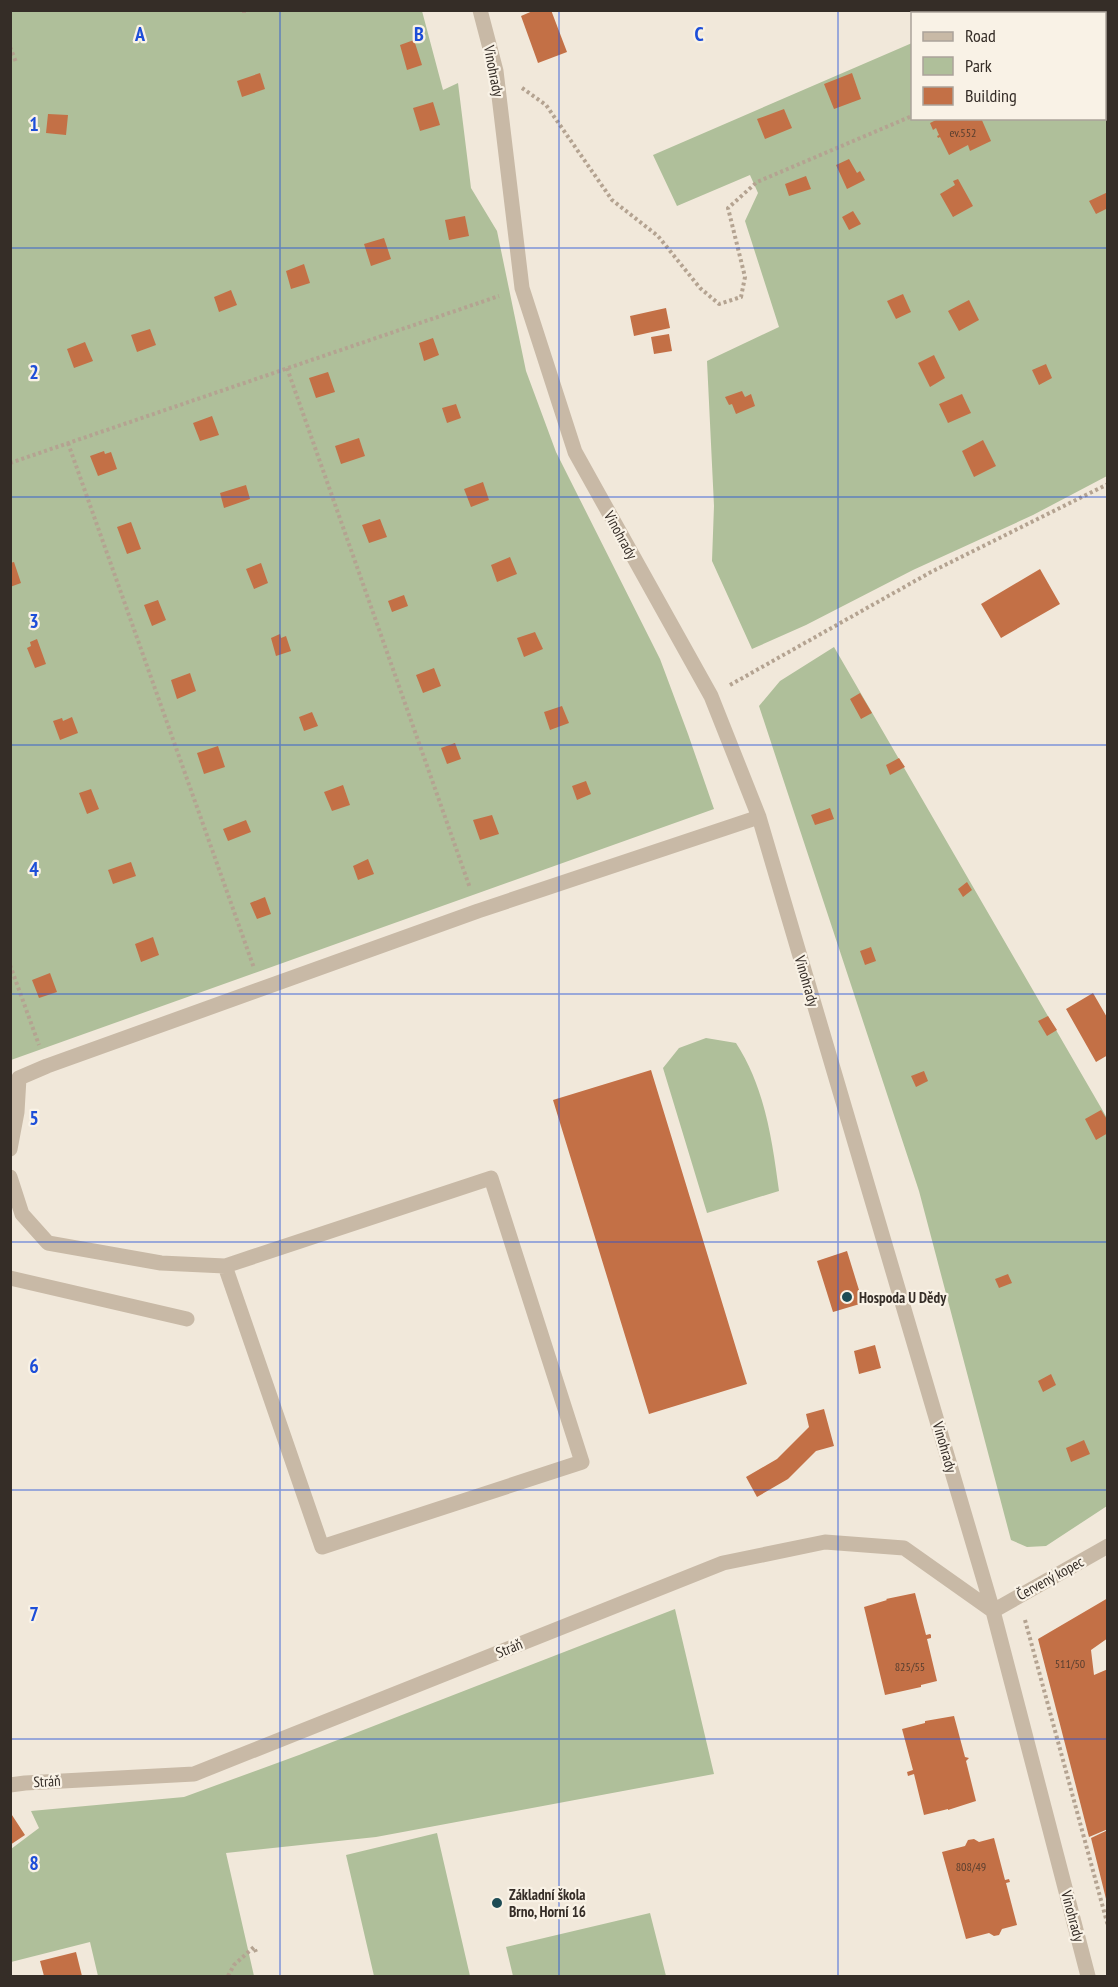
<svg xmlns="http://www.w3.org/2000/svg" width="1118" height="1987" font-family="'PT Sans Narrow',sans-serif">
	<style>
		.green { fill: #afbf9a }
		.building { fill: #c37046 }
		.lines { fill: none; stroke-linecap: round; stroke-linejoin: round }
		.path { stroke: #b4a391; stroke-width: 4; stroke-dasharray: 3 3; stroke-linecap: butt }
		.minor { stroke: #c8b9a6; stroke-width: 15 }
		.grid { fill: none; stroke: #1d4ed8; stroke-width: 1.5; stroke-opacity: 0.55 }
		.poi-dot { fill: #1e4c55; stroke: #f9f2e6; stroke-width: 2 }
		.labels { text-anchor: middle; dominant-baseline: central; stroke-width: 4.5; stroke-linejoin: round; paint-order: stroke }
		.number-label { font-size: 12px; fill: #583e2f }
		.street-label { font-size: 15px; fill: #352d27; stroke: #f9f2e6 }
		.poi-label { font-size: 15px; font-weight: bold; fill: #352d27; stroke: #f9f2e6; text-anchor: start }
		.grid-label { font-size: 20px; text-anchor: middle; font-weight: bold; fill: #1d4ed8; stroke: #f9f2e6; stroke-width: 4.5; stroke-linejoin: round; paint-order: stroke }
	</style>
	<rect width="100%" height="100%" fill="#f1e8da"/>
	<path class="green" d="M982 10 1107 11V476L1033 515 913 570 806 625 752 649 712 561 714 506 707 361 779 327 745 221 758 193 750 175 677 206 653 155 912 43V118H1104V14L976 13Z
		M10 11H422L443 90 458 83 471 188 497 231 526 371 556 452 660 659 688 734 714 809 11 1060Z
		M834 647 1107 1118V1506L1046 1546 1027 1547 1011 1540 919 1191 759 706 780 681Z
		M706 1038 736 1043C765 1088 772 1139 779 1191L707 1213 663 1068 679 1048Z
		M675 1609 714 1774 376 1837 226 1853 254 1976H98L90 1942 11 1962V1849L39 1828 31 1811 184 1797 299 1755Z
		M437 1833 470 1976H374L346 1855Z
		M650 1913 666 1976H513L506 1947Z"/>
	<path class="building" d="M535 10H551L567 52 538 63 521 16Z
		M414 40 422 65 407 70 400 45Z
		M260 73 265 89 242 97 237 81Z
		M852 73 861 99 834 109 824 84Z
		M433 102 440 125 420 131 413 108Z
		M784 109 792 128 765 139 757 119Z
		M48 114 68 115 66 135 46 133Z
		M940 118H960L961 120 965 118H981L991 141 970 151 968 145 949 155 940 137 938 138 937 136 939 135 936 128 933 130 930 123Z
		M849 159 857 173 860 171 865 180 847 189 836 165Z
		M806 176 811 189 789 196 785 184Z
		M958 179 973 206 953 217 940 194 955 185 953 181Z
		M1108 192V208L1096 214 1089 201Z
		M853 211 861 224 849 230 842 217Z
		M465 216 469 236 449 240 445 220Z
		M384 238 391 259 371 266 364 244Z
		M304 264 310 283 291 289 286 271Z
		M231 290 237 305 219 312 214 297Z
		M903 294 911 312 896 319 887 301Z
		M969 300 979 320 959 331 948 311Z
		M666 308 670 328 634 336 630 316Z
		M150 329 156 345 137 352 131 335Z
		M669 334 672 351 654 354 651 337Z
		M433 338 439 355 424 361 419 343Z
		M85 342 93 361 74 368 67 349Z
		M934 355 945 378 930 387 918 363Z
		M1046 364 1052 378 1039 385 1032 370Z
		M328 372 335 392 316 398 309 378Z
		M742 391 745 397 751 394 755 406 736 414 732 404 729 405 725 397Z
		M962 394 971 413 948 423 939 404Z
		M456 404 461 418 447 423 442 408Z
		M212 416 219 435 200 441 193 423Z
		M359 438 365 456 341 464 335 446Z
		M983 440 996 466 974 477 962 451Z
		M104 451 105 454 111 452 117 469 98 476 90 456Z
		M483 482 489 500 471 507 464 489Z
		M246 485 250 499 224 508 220 493Z
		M380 519 387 537 369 543 362 525Z
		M131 522 141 549 127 554 117 527Z
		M510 557 517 574 497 582 491 565Z
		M14 562 21 583 10 587V563Z
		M261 563 268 583 254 589 246 569Z
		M1040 569 1060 604 1001 638 981 604Z
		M404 595 408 606 392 612 388 601Z
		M158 600 166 620 152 626 144 605Z
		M535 632 543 649 524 657 517 638Z
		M280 634 281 638 286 636 291 651 276 656 271 638Z
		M37 639 46 664 35 668 27 648 31 646 30 642Z
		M434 668 441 686 423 693 416 675Z
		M190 673 196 691 177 699 171 680Z
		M860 693 872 713 861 719 850 699Z
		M562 706 569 723 550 730 544 712Z
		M312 712 318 726 304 731 299 717Z
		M72 717 78 733 60 740 53 721 62 718 63 721Z
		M455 743 461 759 447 764 441 748Z
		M218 746 225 767 204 774 197 753Z
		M899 758 905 767 890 775 886 765Z
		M586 781 591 794 577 800 572 786Z
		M343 785 350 805 332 811 324 792Z
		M91 789 99 809 87 814 79 793Z
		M830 808 834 819 815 825 811 815Z
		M492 815 499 834 480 840 473 820Z
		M246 820 251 832 228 841 223 829Z
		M368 859 374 874 358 880 353 866Z
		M131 862 136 876 113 884 108 870Z
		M967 882 972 890 963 897 958 889Z
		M265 897 271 914 257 919 250 903Z
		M153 937 159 955 141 962 135 944Z
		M871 947 876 961 865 965 860 951Z
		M50 973 57 992 39 998 32 980Z
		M1093 993 1108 1019V1055L1096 1062 1066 1009Z
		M1048 1016 1057 1030 1047 1036 1038 1021Z
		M651 1070 747 1384 649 1414 553 1100Z
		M924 1071 928 1081 916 1087 911 1076Z
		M1101 1110 1108 1121V1133L1096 1140 1085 1119Z
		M847 1251 863 1303 833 1312 817 1261Z
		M1008 1274 1012 1283 999 1288 995 1279Z
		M875 1345 881 1368 859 1374 854 1351Z
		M1051 1374 1056 1385 1043 1392 1038 1381Z
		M824 1409 834 1446 816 1451 788 1479 757 1497 746 1477 777 1459 809 1427 806 1414Z
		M1084 1440 1090 1454 1071 1462 1066 1448Z
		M915 1593 926 1635 930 1634 931 1635V1638L927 1639 937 1681 921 1685V1687L885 1695 864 1607 887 1600 886 1599Z
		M1108 1598V1638L1091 1650 1094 1675 1108 1669V1829L1089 1837 1038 1639Z
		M954 1716 965 1757 969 1758 966 1761 976 1801 948 1810V1809L924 1815 914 1774 908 1776 907 1772 913 1770 902 1729 925 1723V1721Z
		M10 1812 25 1835 10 1845Z
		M1108 1830V1903H1107L1091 1838Z
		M994 1838 1005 1880 1009 1879 1010 1882 1006 1883 1017 1925 1002 1929 999 1935 994 1936 989 1933 966 1939 942 1852 965 1846 968 1840 974 1839 979 1842Z
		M76 1952 82 1976H44L40 1961Z"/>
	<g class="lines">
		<path class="path" d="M244 10V13
			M1104 26 1108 24
			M10 47 16 62
			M522 88 546 105 612 200 658 236 700 288 719 304 741 297 745 277 728 208 757 182 912 116
			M287 368 470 888
			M68 443 254 968
			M10 463 499 296
			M730 685 931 572 1108 484
			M10 965 39 1045
			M1025 1620 1108 1926
			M228 1976 234 1965 254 1947 256 1952"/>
		<path class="minor" d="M480 10 496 71 522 288 575 452 711 696 759 817 993 1611 1088 1976
			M10 1149 17 1112 19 1078 47 1066 478 911 759 817
			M10 1177 22 1214 48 1243 161 1263 225 1266 491 1178 582 1462 322 1547 225 1266
			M10 1278 187 1319
			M993 1611 1108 1546
			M10 1785 25 1783 194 1774 723 1563 825 1542 904 1548 993 1611"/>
	</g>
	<path class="grid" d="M280 10V1976M559 10V1976M838 10V1976M10 248H1108M10 497H1108M10 745H1108M10 994H1108M10 1242H1108M10 1490H1108M10 1739H1108"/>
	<g class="poi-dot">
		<circle cx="847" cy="1297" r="6"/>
		<circle cx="497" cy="1903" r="6"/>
	</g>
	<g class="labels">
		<g class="number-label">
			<text x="963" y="132">ev.552</text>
			<text x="1070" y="1663">511/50</text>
			<text x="910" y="1666">825/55</text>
			<text x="971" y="1866">808/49</text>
		</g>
		<g class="street-label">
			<text transform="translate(494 71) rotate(79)">Vinohrady</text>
			<text transform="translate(621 535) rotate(61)">Vinohrady</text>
			<text transform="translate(807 981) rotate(74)">Vinohrady</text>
			<text transform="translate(945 1447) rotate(74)">Vinohrady</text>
			<text transform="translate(1050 1578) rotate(-29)">Červený kopec</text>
			<text transform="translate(509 1648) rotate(-22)">Stráň</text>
			<text transform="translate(47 1781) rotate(-3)">Stráň</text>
			<text transform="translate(1073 1916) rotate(75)">Vinohrady</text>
		</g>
		<g class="poi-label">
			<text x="859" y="1297">Hospoda U Dědy</text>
			<text x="509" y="1894">Základní škola<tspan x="509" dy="17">Brno, Horní 16</tspan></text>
		</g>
	</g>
	<g class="grid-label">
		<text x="140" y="41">A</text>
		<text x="419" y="41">B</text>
		<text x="699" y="41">C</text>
		<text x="34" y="131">1</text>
		<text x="34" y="379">2</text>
		<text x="34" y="628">3</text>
		<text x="34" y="876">4</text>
		<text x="34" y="1125">5</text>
		<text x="34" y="1373">6</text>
		<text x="34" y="1621">7</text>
		<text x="34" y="1870">8</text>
	</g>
	<rect width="1118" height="1987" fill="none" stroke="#352d27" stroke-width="24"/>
	<rect x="911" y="12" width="195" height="108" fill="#f9f2e6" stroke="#aba39a" stroke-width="1.5"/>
	<rect x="923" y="32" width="30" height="9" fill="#c8b9a6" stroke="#aba39a" stroke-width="1.5"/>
	<text x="965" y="42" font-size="18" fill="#352d27">Road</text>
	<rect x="923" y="57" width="30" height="18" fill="#afbf9a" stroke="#aba39a" stroke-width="1.5"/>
	<text x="965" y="72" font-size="18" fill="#352d27">Park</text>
	<rect x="923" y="87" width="30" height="18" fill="#c37046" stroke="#aba39a" stroke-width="1.5"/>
	<text x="965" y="102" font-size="18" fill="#352d27">Building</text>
</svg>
